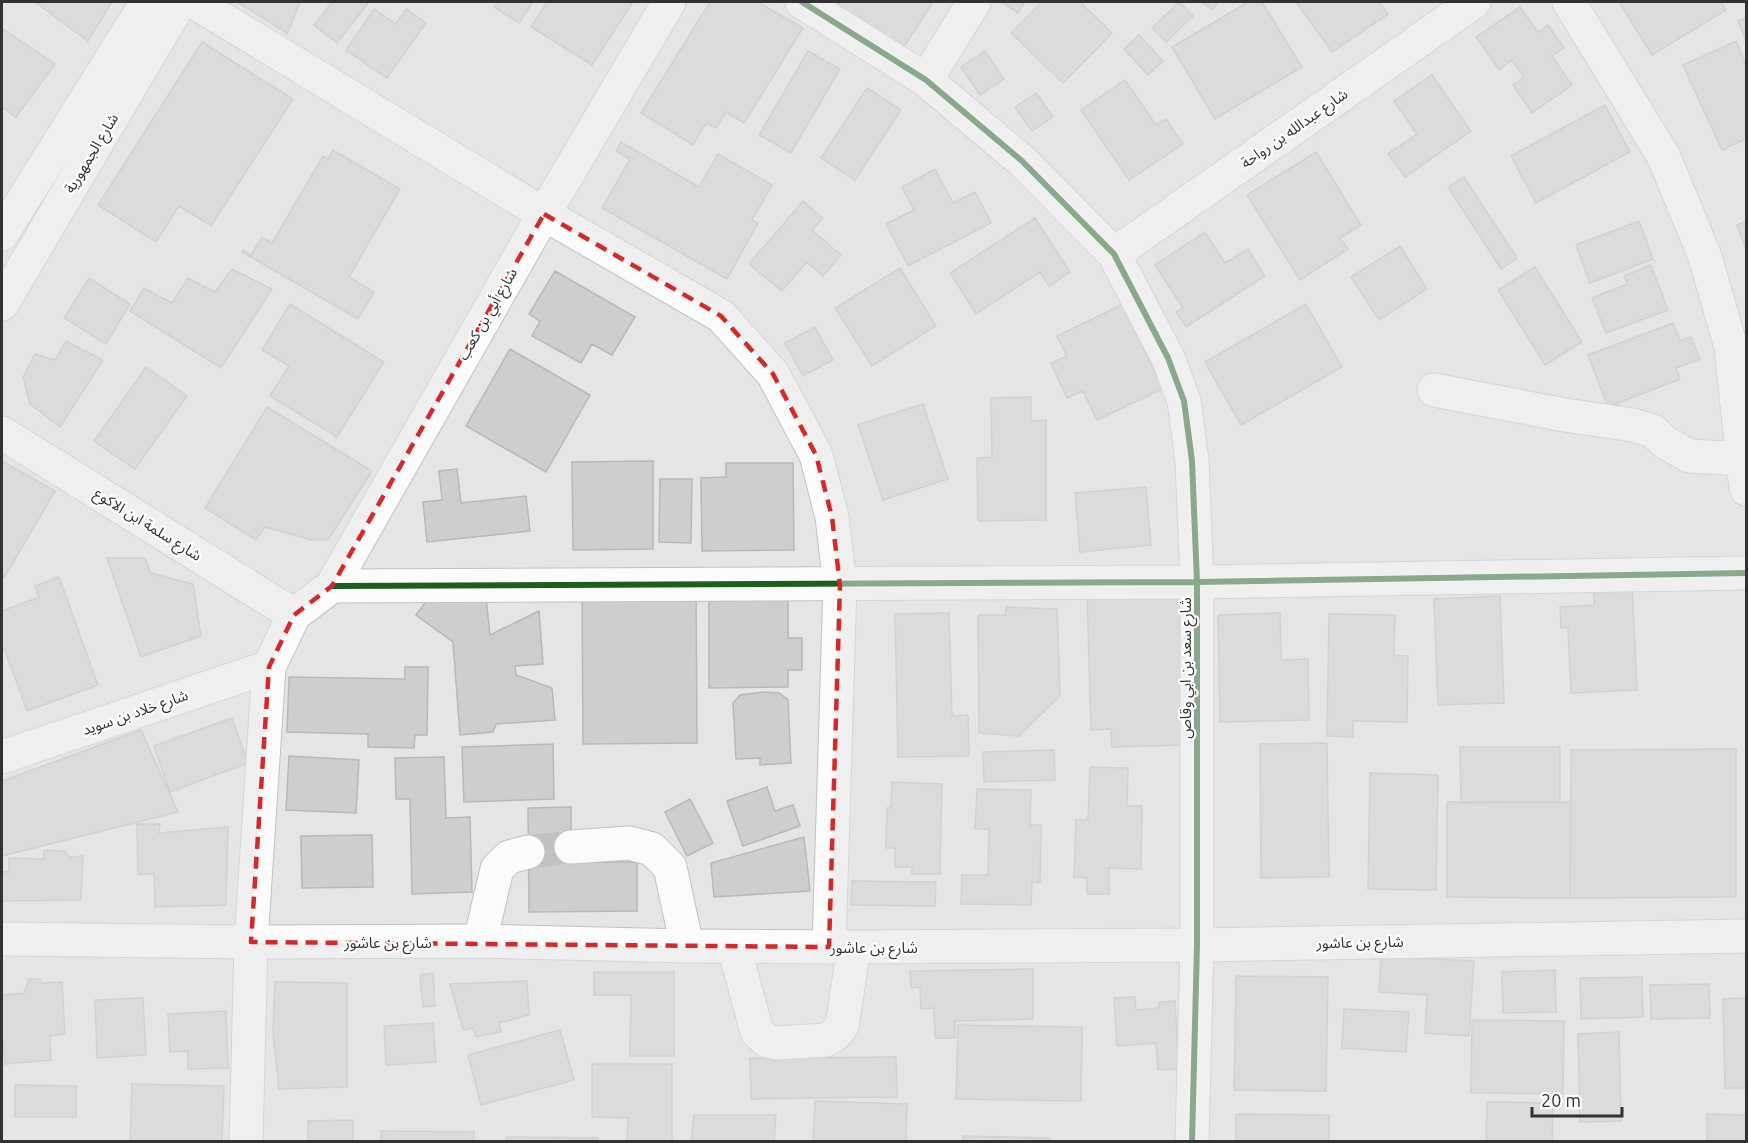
<svg xmlns="http://www.w3.org/2000/svg" width="1748" height="1143" font-family="Ubuntu,'Noto Sans Arabic',sans-serif">
	<style>
		.building { fill: #cfcece; stroke: #b9b8b8; stroke-width: 1.5 }
		.lines { fill: none; stroke-linecap: round; stroke-linejoin: round }
		.minor-tunnel { stroke: #c2c1c1; stroke-width: 33; stroke-dasharray: 33 16; stroke-linecap: butt }
		.minor-casing { stroke: #c2c1c1; stroke-width: 35 }
		.major-casing { stroke: #c2c1c1; stroke-width: 35 }
		.minor { stroke: #fbfbfb; stroke-width: 33 }
		.major { stroke: #fbfbfb; stroke-width: 33 }
		.cycleway-casing { stroke: #fff; stroke-width: 10 }
		.cycleway { stroke: #1b5e20; stroke-width: 6 }
		.marked { fill: none; stroke: #d62828; stroke-width: 4.5; stroke-dasharray: 12 8; stroke-linejoin: round }
		.labels { text-anchor: middle; dominant-baseline: central; stroke-width: 4.5; stroke-linejoin: round; paint-order: stroke }
		.street-label { font-size: 15px; fill: #333232; stroke: #fff }
	</style>
	<rect width="100%" height="100%" fill="#e6e5e5"/>
	<path class="building" d="M35 2H112L88 41Z
		M237 2H300L287 34 284 31Z
		M332 2H369L337 43 314 25Z
		M498 2H533L519 23 494 7Z
		M547 2H633L592 65 531 27Z
		M710 2H758L803 28 744 123 726 112 716 128 706 123 693 145 641 113Z
		M840 2H933L902 50 836 8Z
		M1002 2H1025L1018 13Z
		M1042 2H1080L1112 33 1063 83 1011 33Z
		M1179 2 1193 16 1166 42 1152 28Z
		M1202 2H1219L1212 10Z
		M1248 2H1262L1302 67 1215 119 1172 47Z
		M1296 2H1379L1388 14 1332 52Z
		M1619 2H1721L1726 10 1652 55Z
		M1520 7 1538 32 1548 25 1564 48 1552 56 1572 85 1532 113 1513 85 1524 77 1512 60 1499 70 1476 37Z
		M374 9 396 24 406 9 426 23 387 78 346 50Z
		M1746 18V41L1738 21Z
		M3 29 55 64 16 117 2 107V32Z
		M1139 35 1163 61 1148 75 1124 49Z
		M1736 41 1746 65V139L1722 150 1683 65Z
		M202 42 293 99 211 226 179 206 156 242 98 205Z
		M808 51 840 69 791 153 759 135Z
		M985 51 1004 79 980 95 961 67Z
		M1432 75 1471 131 1405 177 1388 154 1417 134 1394 101Z
		M1125 80 1156 125 1166 119 1183 144 1129 180 1081 110Z
		M867 88 901 110 855 180 821 158Z
		M1036 93 1053 117 1032 131 1015 107Z
		M1605 105 1630 152 1536 203 1511 156Z
		M621 142 699 187 718 154 772 185 752 220 758 223 727 279 602 208 630 159 616 151Z
		M333 150 400 189 349 277 374 292 358 319 242 252 243 250 251 255 262 237 272 243 323 156 328 159Z
		M1316 152 1361 225 1340 238 1348 249 1300 280 1247 195Z
		M935 169 953 203 975 192 991 223 908 266 886 224 914 210 902 187Z
		M1464 177 1517 258 1501 269 1448 187Z
		M803 201 823 218 812 230 841 255 823 276 807 262 782 291 749 264Z
		M1035 218 1070 272 1049 286 1040 272 976 314 950 273Z
		M1639 221 1653 259 1590 283 1576 245Z
		M1746 221V249L1737 225Z
		M1205 232 1225 263 1248 249 1265 276 1186 327 1176 312 1183 308 1155 265Z
		M1400 246 1427 289 1379 320 1351 277Z
		M1651 265 1668 310 1606 333 1592 298 1627 284 1624 276Z
		M1535 267 1582 342 1545 365 1498 290Z
		M900 268 936 326 872 366 835 308Z
		M232 269 272 289 221 368 130 311 144 288 172 303 188 278 215 292Z
		M555 271 635 317 612 355 592 344 581 363 532 336 540 321 529 314Z
		M89 278 130 304 106 344 64 318Z
		M290 304 384 362 337 437 270 396 289 366 262 350Z
		M1123 304 1163 389 1097 420 1083 391 1067 398 1051 363 1067 356 1057 336Z
		M1306 304 1342 367 1241 425 1205 362Z
		M1673 323 1680 341 1691 337 1700 359 1676 368 1680 379 1608 407 1588 355Z
		M815 327 833 360 803 376 785 343Z
		M66 341 103 360 60 427 30 404 23 377 35 354 55 360Z
		M510 349 590 395 546 472 466 426Z
		M146 367 187 396 135 469 94 441Z
		M1031 397V421L1046 420V520L978 521 977 458 992 457 991 398Z
		M923 404 948 479 883 500 858 425Z
		M267 407 372 471 328 540H312L265 527 256 540 205 508Z
		M2 461 55 491 4 578 2 577Z
		M653 461V549L573 550 572 462Z
		M726 463H793L794 550 702 551 701 478 726 477Z
		M457 469 461 503 526 496 530 531 427 542 423 502 442 500 439 471Z
		M660 479H692L691 543 659 542Z
		M1146 487 1151 545 1080 552 1075 493Z
		M107 558H145L151 573 193 584 201 636 141 657Z
		M59 577 98 685 27 711 5 650 2 651V611L39 597 35 586Z
		M1632 583 1637 690 1571 693 1568 627 1561 628 1560 607 1594 605V584Z
		M696 587 697 743 583 744 582 588Z
		M1179 588 1183 745 1112 747 1111 729 1091 730 1087 591Z
		M430 596 486 598 490 635 539 611 543 664 515 666 516 675 552 688 555 720 496 724 493 732 460 735 453 642 416 615Z
		M1500 596 1504 703 1438 705 1434 599Z
		M788 599V638H802V670H788V687L709 688V600Z
		M1006 607 1057 609 1060 696 1019 736 979 733 978 615H1005Z
		M949 613 952 716 968 715 969 756 898 757 895 614Z
		M1280 613 1281 660 1308 659 1309 720 1220 722 1218 615Z
		M1329 614 1395 615 1394 655 1408 656 1407 722 1353 721V737L1327 736Z
		M405 667H428L427 735H415L414 748 368 747V734L287 732 289 677 405 679Z
		M764 692 779 693 788 700 791 763 760 765V758L736 759 733 703 740 695Z
		M232 718 248 763 170 792 154 746Z
		M141 730 178 812 2 856V781Z
		M1327 743 1329 877 1261 878 1260 744Z
		M553 744 554 799 464 802 462 747Z
		M1460 747H1560V802L1461 803Z
		M1736 749V897L1570 898 1571 750Z
		M1054 750 1055 780 984 782 983 752Z
		M289 756 359 760 356 813 286 810Z
		M444 757 446 818 470 817 472 892 412 894 410 799H396L395 758Z
		M1090 767 1128 768 1127 806H1142L1141 869 1109 868V894H1087V878L1074 877 1076 820H1088Z
		M1370 773 1438 775 1436 890 1368 889Z
		M892 782 942 784 940 874H912V867H895V848H886L887 808H891Z
		M767 787 775 811 793 805 800 826 743 846 727 801Z
		M977 789 1031 790 1030 825H1041L1040 882H1032L1031 905 961 904 962 875H988L989 829H975Z
		M690 799 713 843 687 856 665 812Z
		M1447 802H1571L1570 898 1447 897Z
		M571 807V862H637V911L529 912 528 808Z
		M137 824H160L159 833 228 827 226 905 155 907 154 874H138Z
		M372 835 373 887 302 888 301 836Z
		M804 837 810 891 714 897 711 863Z
		M44 850 64 851 70 857 83 856 81 900 2 901V872H9V858L44 859Z
		M852 881 936 882 935 906 851 905Z
		M1381 956 1474 961 1469 1036 1425 1033 1427 995 1379 992Z
		M1033 969V1019L955 1021V1038H935L934 1008 921 1009 920 987 911 988 910 971Z
		M1555 970 1556 1012 1503 1013 1502 972Z
		M594 972H674V1056H630L631 995H594Z
		M433 973 435 1006 423 1007 420 975Z
		M1236 976 1328 977 1326 1091 1234 1090Z
		M1642 977 1643 1017 1581 1019 1580 978Z
		M29 979H40L42 983 62 982 65 1034 50 1036 51 1060 5 1064 2 1029V995L24 993Z
		M527 981 529 1015 499 1023 501 1032 476 1037 473 1028 463 1030 450 984Z
		M275 982 347 983V1087L279 1089 273 1033Z
		M1709 984 1710 1018 1651 1019 1650 985Z
		M1135 997 1136 1010 1159 1008V1002L1175 1001 1179 1069 1158 1070 1156 1043 1117 1046 1114 998Z
		M143 998 146 1055 97 1058 95 1000Z
		M1746 998V1088H1725L1723 999Z
		M1344 1009 1409 1012 1406 1052 1342 1048Z
		M226 1011 228 1068 188 1069V1051L170 1052 168 1014Z
		M1472 1020 1564 1021 1563 1094 1471 1093Z
		M433 1023 436 1062 386 1065 384 1026Z
		M958 1025 1082 1027 1081 1101 956 1099Z
		M560 1030 574 1080 481 1105 468 1055Z
		M1619 1032 1621 1121 1580 1122 1578 1034Z
		M896 1057 897 1097 751 1099 750 1058Z
		M592 1064H672V1142H627L628 1118 592 1117Z
		M132 1084 224 1086 222 1142 130 1141Z
		M15 1085 76 1086V1117H15Z
		M815 1101 907 1104 906 1142H813Z
		M1487 1102 1553 1103 1552 1142H1486Z
		M1236 1114 1329 1115V1142H1236Z
		M1707 1114 1746 1115V1142H1707Z
		M694 1115H776L774 1142H691Z
		M353 1120V1142H308V1121Z
		M381 1131 474 1132V1142H381Z
		M963 1136 1050 1138V1142H963Z
		M506 1137 598 1138V1142H506Z"/>
	<g class="lines">
		<path class="minor-tunnel" d="M528 852 571 847"/>
		<defs>
			<path id="minor" d="M194 2 544 214 721 316 773 374 816 455 832 517 840 585 829 947
				M802 2 926 80 1022 161 1114 254 1168 358 1184 401 1192 461 1197 582V945L1192 1142
				M1569 2 1664 157 1705 257 1731 347 1746 489
				M926 80 974 2
				M1114 254 1474 2
				M1434 390 1565 415 1633 425 1653 431 1666 443 1689 456 1744 459
				M2 433 294 615
				M332 586 1197 582 1746 573
				M2 757 269 667
				M571 847 629 843 652 849 670 867 687 946
				M480 941 497 869 509 857 528 852
				M734 947 757 1032 767 1041 778 1043 826 1040 834 1035 842 1026 854 947
				M246 1142 251 942 269 667 294 615 332 586 544 214 669 2"/>
			<path id="major" d="M2 234 147 2
				M2 304 180 2
				M2 939 251 942 480 941 687 946 854 947 1197 945 1746 936"/>
		</defs>
		<use href="#minor" class="minor-casing"/>
		<use href="#major" class="major-casing"/>
		<use href="#minor" class="minor"/>
		<use href="#major" class="major"/>
		<defs>
			<path id="cycleway" d="M802 2 926 80 1022 161 1114 254 1168 358 1184 401 1192 461 1197 582V945L1192 1142
				M332 586 1197 582 1746 573"/>
		</defs>
		<use href="#cycleway" class="cycleway-casing"/>
		<use href="#cycleway" class="cycleway"/>
	</g>
	<path d="M0 0H1748V1143H0ZM544 214 721 316 773 374 816 455 832 517 840 585 829 947 251 942 269 667 294 615 332 586Z" fill="#e6e5e5" fill-opacity=".55" fill-rule="evenodd"/>
	<path class="marked" d="M544 214 721 316 773 374 816 455 832 517 840 585 829 947 251 942 269 667 294 615 332 586Z"/>
	<g class="labels">
		<g class="street-label">
			<text transform="translate(1294 128) rotate(-35)">شارع عبدالله بن رواحة</text>
			<text transform="translate(91 153) rotate(-59)">شارع الجمهورية</text>
			<text transform="translate(487 314) rotate(-60)">شارع أبي بن كعب</text>
			<text transform="translate(148 524) rotate(32)">شارع سلمة ابن الاكوع</text>
			<text transform="translate(1185 668) rotate(-90)">شارع سعد بن ابي وقاص</text>
			<text transform="translate(135 712) rotate(-19)">شارع خلاد بن سويد</text>
			<text x="388" y="942">شارع بن عاشور</text>
			<text transform="translate(1360 942) rotate(-1)">شارع بن عاشور</text>
			<text x="874" y="947">شارع بن عاشور</text>
		</g>
	</g>
	<rect width="1748" height="1143" fill="none" stroke="#333232" stroke-width="6"/>
	<path d="M1532 1107v9h90v-9" fill="none" stroke="#333232" stroke-width="3"/>
	<text x="1541" y="1107" font-size="18" fill="#333232" stroke="#ffffff" stroke-width="4.5" paint-order="stroke">20 m</text>
</svg>
